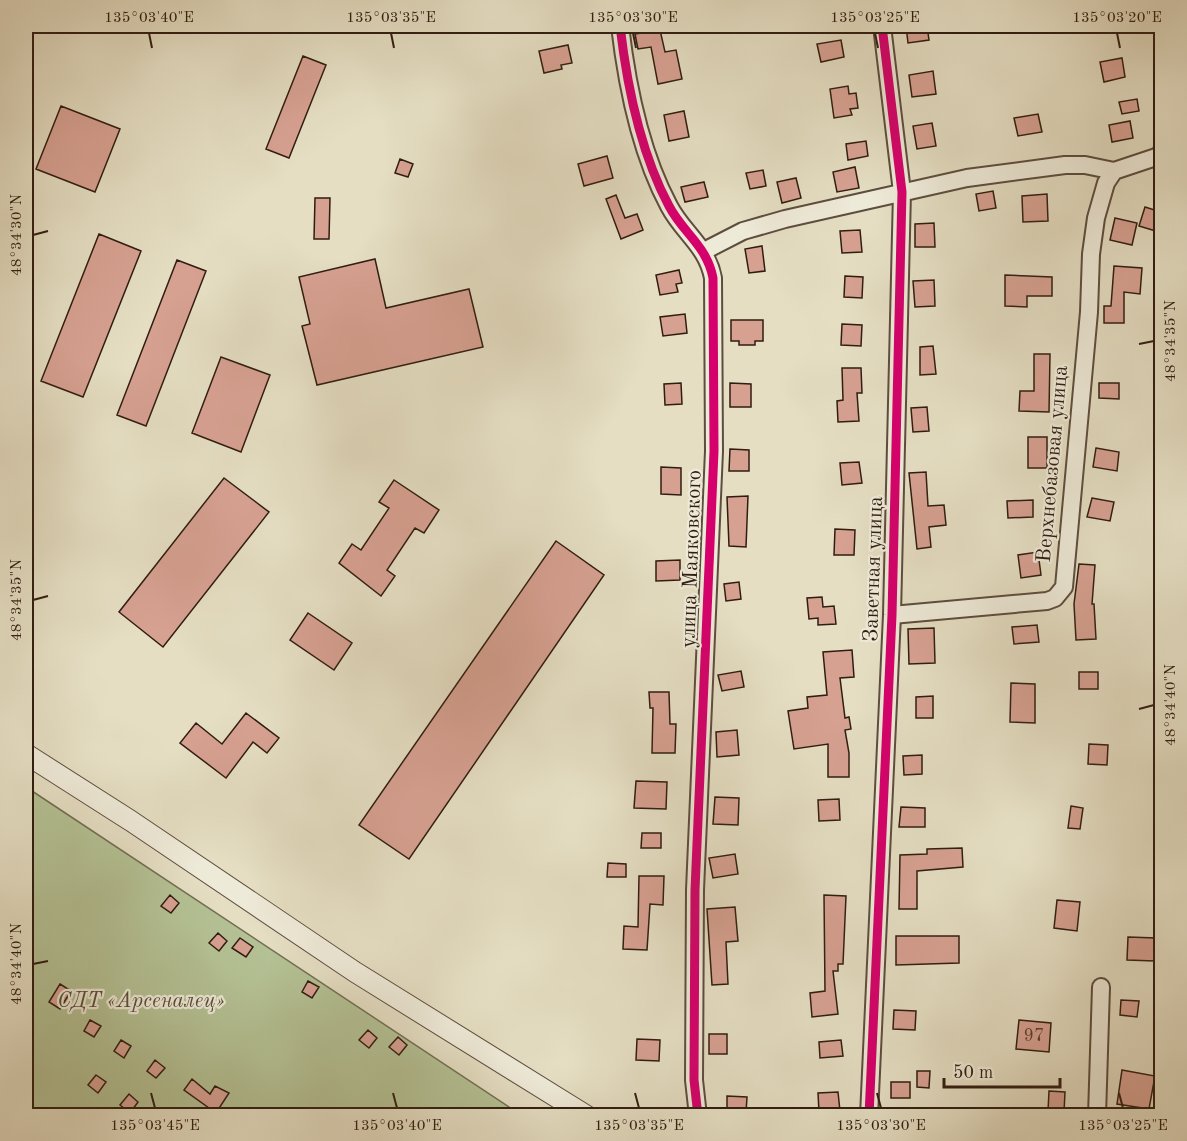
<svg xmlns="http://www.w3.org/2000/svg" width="1187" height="1141" font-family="'Old Standard TT',serif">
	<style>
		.green { fill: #b4c194; stroke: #726f52; stroke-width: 1.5 }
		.building { fill: #d7a192; stroke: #301d11; stroke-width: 1.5 }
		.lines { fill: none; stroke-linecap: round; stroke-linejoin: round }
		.minor-casing { stroke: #5d4d3e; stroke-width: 20 }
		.tertiary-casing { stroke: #5d4d3e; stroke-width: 22 }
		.minor { stroke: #eeead8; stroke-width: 16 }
		.tertiary { stroke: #eeead8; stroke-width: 20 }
		.cycleway-casing { stroke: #eeead8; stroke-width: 13 }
		.cycleway { stroke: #d6006c; stroke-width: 9 }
		.ticks { fill: none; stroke: #301d11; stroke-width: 2 }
		.labels { text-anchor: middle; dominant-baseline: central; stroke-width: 4.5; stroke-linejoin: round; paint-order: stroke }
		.number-label { font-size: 18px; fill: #5a3e31 }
		.street-label { font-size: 21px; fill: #301d11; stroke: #eeead8 }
		.park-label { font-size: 21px; font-style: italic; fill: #584e38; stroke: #eeead8 }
		.neatline { fill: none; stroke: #301d11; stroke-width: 2 }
		.ticks-label { font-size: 15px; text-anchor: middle; fill: #301d11 }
	</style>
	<rect width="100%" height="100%" fill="#e5dec3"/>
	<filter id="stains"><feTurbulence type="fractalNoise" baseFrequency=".00333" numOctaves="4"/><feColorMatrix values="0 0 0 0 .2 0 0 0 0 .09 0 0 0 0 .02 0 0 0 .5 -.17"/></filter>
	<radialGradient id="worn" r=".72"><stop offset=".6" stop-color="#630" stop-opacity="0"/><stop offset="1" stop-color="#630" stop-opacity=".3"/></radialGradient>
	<path class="green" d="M26 787 521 1115H26Z"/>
	<path class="building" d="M906 26H927L929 40 908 43Z
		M660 30 665 52 676 50 682 79 658 84 651 47 638 49 635 34Z
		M841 40 844 57 821 62 817 44Z
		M568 45 572 63 561 65 562 69 544 73 539 51Z
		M303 56 326 65 289 158 266 149Z
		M1122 58 1125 77 1104 82 1100 62Z
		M933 71 936 94 912 97 909 75Z
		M848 86 849 94 856 93 858 108 850 109 852 115 834 118 830 89Z
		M1137 99 1139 111 1122 114 1119 102Z
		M61 106 120 129 95 192 36 169Z
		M684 111 689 137 669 141 664 115Z
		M1038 114 1042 132 1018 136 1014 118Z
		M1130 121 1133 138 1112 142 1109 125Z
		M932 123 936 146 917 149 913 126Z
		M866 141 868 156 848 160 846 144Z
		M607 156 613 178 584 186 578 164Z
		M400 159 413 164 408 177 395 173Z
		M855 167 859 188 837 192 833 172Z
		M763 170 766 186 750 189 746 173Z
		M796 178 801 198 782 203 777 182Z
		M704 182 708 197 685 202 681 187Z
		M993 191 996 208 979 211 976 194Z
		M1047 194 1048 221 1023 222 1022 196Z
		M616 195 625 218 637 214 643 230 621 239 606 199Z
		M315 198H330L329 239H314Z
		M1145 207 1161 212 1159 232 1139 226Z
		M1115 218 1137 223 1132 245 1110 240Z
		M934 223 935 247H915V224Z
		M860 230 862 252 842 253 840 231Z
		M99 234 141 251 83 397 41 381Z
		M762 246 765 271 749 273 745 249Z
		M375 259 386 308 469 289 483 347 317 385 302 326 310 324 299 277Z
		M177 260 206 271 146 426 117 415Z
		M1114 266 1142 268 1140 294 1124 292V323H1104V306H1111Z
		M679 270 682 283 676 284 678 292 660 295 656 275Z
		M1005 275 1052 277V296H1027V307L1005 306Z
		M845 276 863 277 862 298 844 297Z
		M934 280 935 306 915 307 913 281Z
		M685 314 687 333 663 336 660 317Z
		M731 320H763V341H755V345H739V341H731Z
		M842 324 862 325 861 346 841 345Z
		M933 346 936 374 920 375V347Z
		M1034 354H1050L1049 412 1019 411 1020 391H1034Z
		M221 357 270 375 241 452 192 433Z
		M842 368H861L862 393H857L859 421 838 422 837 401 843 400Z
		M681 383 682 404 665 405 664 384Z
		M730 383 751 384V407H730Z
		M1099 383H1119V399L1099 398Z
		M927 407 929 431 913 432 911 408Z
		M1028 437H1047V468H1028Z
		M1096 448 1119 452 1117 471 1093 467Z
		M730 449 749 450V471H729Z
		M859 462 862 483 842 485 840 463Z
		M661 467 681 468V495L661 494Z
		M926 472 928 506 944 505 946 525 929 527 931 547 917 549 909 473Z
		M224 478 269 512 163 647 119 612Z
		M394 480 439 510 424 533 415 528 387 570 395 576 381 596 339 563 352 544 361 550 389 508 379 502Z
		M748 496 746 547 729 546 727 497Z
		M1092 498 1114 502 1110 521 1087 517Z
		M1033 500V517L1008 518 1007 501Z
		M835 529 855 530 854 555H834Z
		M556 541 604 575 409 859 359 825Z
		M1038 552 1041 575 1021 578 1018 555Z
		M680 560V580L656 581V561Z
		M1079 564 1095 565 1092 604H1094L1096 639 1076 640 1074 604Z
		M739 582 741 599 726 601 724 584Z
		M822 597 823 607 834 606 836 624 818 625V618L809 619 807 598Z
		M308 613 352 643 334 670 290 640Z
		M1037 625 1039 642 1014 644 1012 627Z
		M934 628 935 663 909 664 908 629Z
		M852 650 854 677 840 678 845 718 849 717 851 729 845 730 849 753V777H828V744L794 749 788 711 808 708 807 697 827 695 823 652Z
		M741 671 744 687 722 691 718 675Z
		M1079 672H1098V689H1079Z
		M1011 683 1035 684V723L1010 722Z
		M649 692H669L670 724H676L675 753H652L653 708H650Z
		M933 696V718H916V697Z
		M246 713 279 738 267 753 253 742 226 778 180 743 196 723 222 744Z
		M737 730 739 755 717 757 716 732Z
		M1089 744 1108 745 1107 765 1088 764Z
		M922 755V774L904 775 903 756Z
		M636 781 667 782 666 809 634 808Z
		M715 797 739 798 738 825 713 824Z
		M839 799 840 820 819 821 818 800Z
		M1071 806 1083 808 1080 829 1068 828Z
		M901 807 925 808V827H899Z
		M642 833H661V848H641Z
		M962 848 963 867 917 871V909H899L900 855 927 854V849Z
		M735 854 738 874 713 878 709 858Z
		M608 863 626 864V877H607Z
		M639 876H664L663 905 650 904 647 950 623 949 624 926 638 927Z
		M170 895 179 903 171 913 161 906Z
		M824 895 846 896 843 964H838V971H833L838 1014 812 1017 810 993 825 991Z
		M1057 900 1080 902 1077 931 1054 928Z
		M735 907 738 941 726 942 728 984 712 985 707 909Z
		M218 933 227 941 219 951 209 943Z
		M896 936H959V963L896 965Z
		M1128 937 1156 938 1155 961 1127 960Z
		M240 938 253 947 246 957 232 948Z
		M308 981 319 987 312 998 302 992Z
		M60 984 71 991 60 1009 49 1002Z
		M1121 1000 1139 1001 1137 1017 1120 1015Z
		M894 1010 916 1011 915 1030 893 1029Z
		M90 1020 101 1026 94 1037 84 1031Z
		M1019 1020 1051 1023 1049 1052 1016 1049Z
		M368 1030 377 1038 369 1048 359 1040Z
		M709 1034H727V1054H709Z
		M398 1037 407 1045 399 1055 389 1047Z
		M637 1039 660 1040 659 1061 636 1060Z
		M121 1040 131 1046 124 1058 114 1051Z
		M841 1040 843 1056 820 1058 819 1042Z
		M155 1060 165 1068 156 1078 147 1071Z
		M1122 1070 1155 1076 1149 1109 1117 1104Z
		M917 1071H930L929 1088 917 1087Z
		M96 1075 106 1082 98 1093 88 1085Z
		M192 1079 210 1094 215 1086 229 1093 216 1113 184 1090Z
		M891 1082H910V1098H891Z
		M1049 1091 1065 1092 1064 1112 1048 1111Z
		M838 1092 840 1111 819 1112 818 1093Z
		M129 1094 138 1102 130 1113 120 1105Z
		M727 1096 747 1097 746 1113 727 1112Z"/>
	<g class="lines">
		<defs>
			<path id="minor" d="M620 26C627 86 640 152 669 206 683 233 707 246 713 278L714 451 695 890 694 1080 698 1116
				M704 251 743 231 785 219 967 178 1065 165H1085L1114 171 1159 156 1162 151
				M892 615 1047 601 1055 598 1064 587 1089 312 1091 254 1096 218 1106 183 1114 171
				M869 1116 892 615 902 192 882 26
				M1097 1116 1101 987"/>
			<path id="tertiary" d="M26 754 131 821 355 972 587 1116"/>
		</defs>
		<use href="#minor" class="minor-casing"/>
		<use href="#tertiary" class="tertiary-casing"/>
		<use href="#minor" class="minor"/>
		<use href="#tertiary" class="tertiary"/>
		<defs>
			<path id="cycleway" d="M620 26C627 86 640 152 669 206 683 233 707 246 713 278L714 451 695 890 694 1080 698 1116
				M869 1116 892 615 902 192 882 26"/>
		</defs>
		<use href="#cycleway" class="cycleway-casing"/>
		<use href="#cycleway" class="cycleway"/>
	</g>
	<path class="ticks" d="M149 33 152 48M391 33 394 48M633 33 636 48M875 33 878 48M1117 33 1120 48M33 235 48 231M1139 344 1154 341M33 600 48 596M1139 709 1154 705M33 964 48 961M151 1093 155 1108M393 1093 397 1108M635 1093 639 1108M877 1093 881 1108M1119 1093 1123 1108"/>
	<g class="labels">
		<g class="number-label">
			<text x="1034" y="1036">97</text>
		</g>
		<g class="street-label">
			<text transform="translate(1053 464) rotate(-85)">Верхнебазовая улица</text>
			<text transform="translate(692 559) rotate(-88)">улица Маяковского</text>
			<text transform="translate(874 569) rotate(-88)">Заветная улица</text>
		</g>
		<g class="park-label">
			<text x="141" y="1001">СДТ «Арсеналец»</text>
		</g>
	</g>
	<rect width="1187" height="1141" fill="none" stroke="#e5dec3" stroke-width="66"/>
	<path d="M944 1078v9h116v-9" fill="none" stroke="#301d11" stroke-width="3"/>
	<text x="953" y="1078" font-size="18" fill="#301d11" stroke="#eeead8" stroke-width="4.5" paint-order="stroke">50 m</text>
	<rect x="33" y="33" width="1121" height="1075" class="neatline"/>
	<g class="ticks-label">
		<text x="149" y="22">135°03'40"E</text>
		<text x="391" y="22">135°03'35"E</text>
		<text x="633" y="22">135°03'30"E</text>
		<text x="875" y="22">135°03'25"E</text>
		<text x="1117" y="22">135°03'20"E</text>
		<text transform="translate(16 235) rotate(-90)" y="5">48°34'30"N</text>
		<text transform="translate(1170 341) rotate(-90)" y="5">48°34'35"N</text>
		<text transform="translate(16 600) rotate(-90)" y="5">48°34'35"N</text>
		<text transform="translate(1170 705) rotate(-90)" y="5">48°34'40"N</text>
		<text transform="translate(16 964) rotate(-90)" y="5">48°34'40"N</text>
		<text x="155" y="1130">135°03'45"E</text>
		<text x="397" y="1130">135°03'40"E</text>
		<text x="639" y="1130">135°03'35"E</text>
		<text x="881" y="1130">135°03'30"E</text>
		<text x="1123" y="1130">135°03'25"E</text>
	</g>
	<rect width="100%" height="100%" filter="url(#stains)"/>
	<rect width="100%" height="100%" fill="url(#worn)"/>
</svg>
